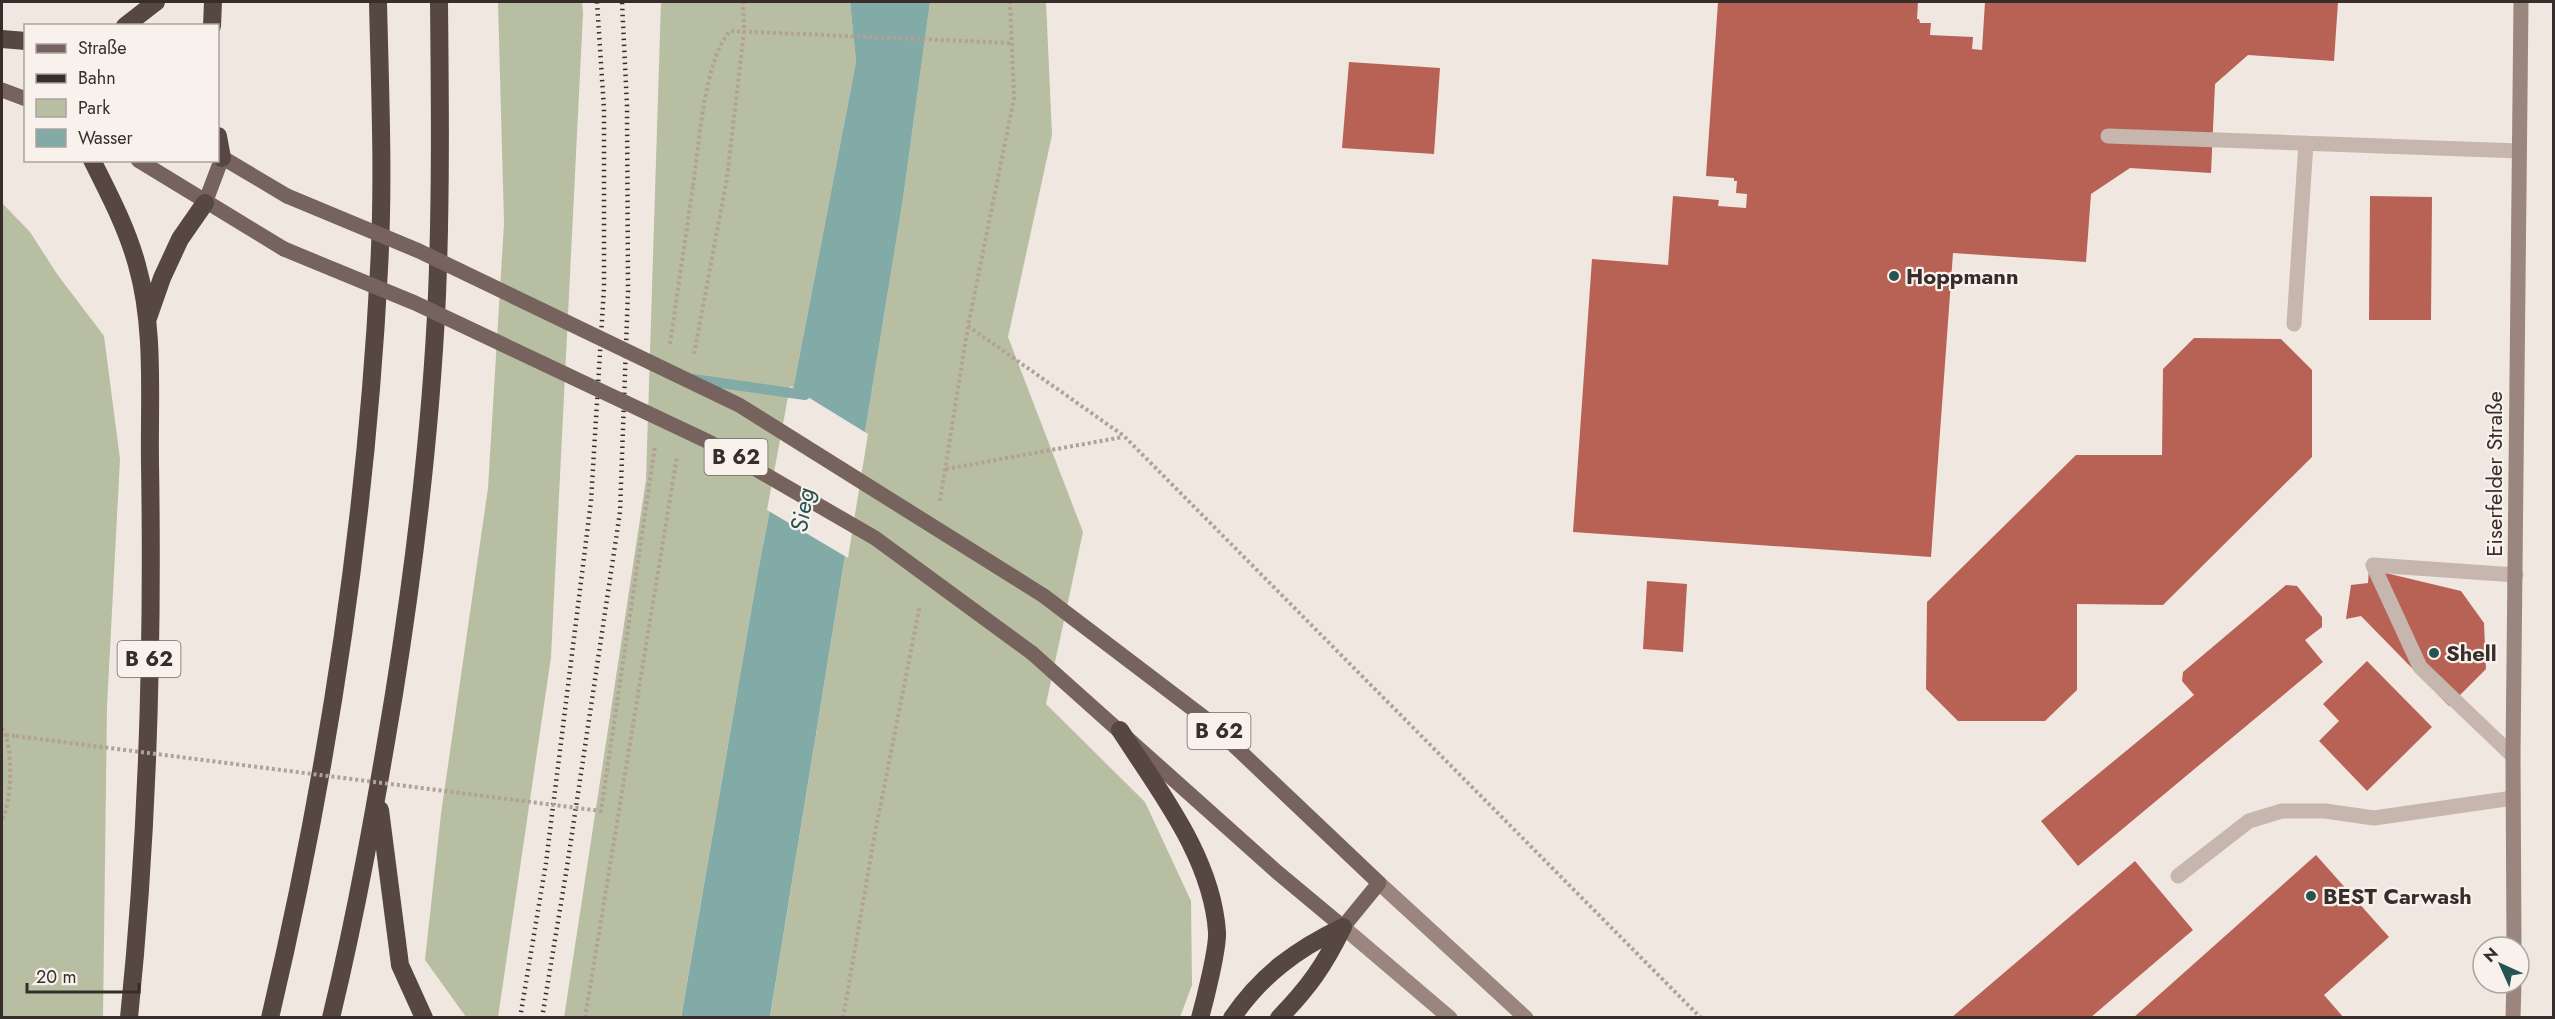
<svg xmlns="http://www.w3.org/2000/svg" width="2555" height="1019" font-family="Jost,sans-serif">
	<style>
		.green { fill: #b8bea1 }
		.water { fill: #82aaa7 }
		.pier { fill: #f0e7e0 }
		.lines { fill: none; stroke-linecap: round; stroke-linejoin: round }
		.stream { stroke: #82aaa7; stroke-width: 10 }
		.building { fill: #b86256 }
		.path { stroke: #b3a097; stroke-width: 4; stroke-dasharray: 3 3; stroke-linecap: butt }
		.lane { stroke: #c7b6ad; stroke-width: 15 }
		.secondary { stroke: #9b857f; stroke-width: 15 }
		.primary { stroke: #77635e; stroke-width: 15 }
		.highway { stroke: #564743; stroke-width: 18 }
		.rail { stroke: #372d2b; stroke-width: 4.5; stroke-dasharray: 1.5 4.5; stroke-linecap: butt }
		.path-bridge { stroke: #b3a097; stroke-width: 4; stroke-dasharray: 3 3; stroke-linecap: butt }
		.primary-bridge { stroke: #77635e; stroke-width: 15 }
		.poi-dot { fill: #255451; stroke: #f8f1ec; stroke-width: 2 }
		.labels { text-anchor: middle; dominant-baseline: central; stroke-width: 4.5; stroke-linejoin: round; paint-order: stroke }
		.shield { fill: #f8f1ec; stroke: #716865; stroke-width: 1.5 }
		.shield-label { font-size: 21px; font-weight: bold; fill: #372d2b }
		.poi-label { font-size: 22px; font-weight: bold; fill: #372d2b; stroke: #f8f1ec; text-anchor: start }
		.street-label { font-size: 22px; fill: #372d2b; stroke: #f8f1ec }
		.water-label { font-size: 24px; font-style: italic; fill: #255451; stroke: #f8f1ec }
	</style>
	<rect width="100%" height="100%" fill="#f0e7e0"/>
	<path class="green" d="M498 2H582L583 13 551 657 498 1017H466L425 960 441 814 488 488 504 223Z
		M661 2H850L856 62 757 577 681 1017 564 1018 646 480Z
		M930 2H1046L1052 135 1008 337 1083 532 1046 704 1145 802 1191 901 1192 985 1180 1017 770 1018 903 199Z
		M2 203 30 232 57 274 104 336 120 459 107 706 103 1017H2Z"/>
	<path class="water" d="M850 2H930L903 199 770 1017 681 1018 757 577 856 62Z"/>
	<path class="pier" d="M790 386 868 434 848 558 767 510Z"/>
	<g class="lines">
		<path class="stream" d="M693 379 805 395"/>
	</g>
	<path class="building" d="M1718 2H1918L1917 19H1919L1920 23H1931L1930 35 1973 37 1972 49 1982 50 1985 2H2338L2334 61 2248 55 2215 84 2211 173 2130 168 2091 194 2086 262 1953 253 1931 557 1573 532 1592 259 1668 265 1673 196 1719 200 1718 206 1746 208 1747 194 1736 193 1737 181H1734V178L1706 176Z
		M1349 62 1440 68 1434 154 1342 148Z
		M2370 196 2432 197 2431 320H2369Z
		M2194 338 2281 339 2312 370V457L2163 605 2077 604V690L2045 721H1958L1926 689 1927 602 2076 455H2162L2163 369Z
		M2369 569 2461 591 2484 623 2486 669 2449 706 2361 616 2346 619 2351 585 2368 583Z
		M1647 581 1687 584 1683 652 1643 649Z
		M2286 585 2297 586 2322 617V627L2305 640 2323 662 2078 866 2041 821 2194 695 2182 681 2183 672Z
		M2367 661 2432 727 2367 791 2319 741 2339 721 2323 704Z
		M2316 855 2389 937 2324 995 2344 1018H2133Z
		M2135 861 2193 930 2090 1018H1951Z"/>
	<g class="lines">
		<path class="path" d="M693 186C699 145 704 60 730 31L1012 43
			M968 326 1124 436 1701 1018
			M694 354 727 178 744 31 743 2
			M946 469 1123 437
			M940 501 968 326 1014 98 1010 2
			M2 728C14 746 12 802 2 819
			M6 735 16 736
			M585 1018 677 456
			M843 1018 875 833 920 605"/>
		<path class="lane" d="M2108 136 2519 151
			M2294 324 2306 143
			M2513 756 2420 667 2373 565 2516 575
			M2178 876 2249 821 2282 811H2325L2374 818 2513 798"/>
		<path class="secondary" d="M1379 883 1526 1018
			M1343 927 1450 1018
			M2514 947 2513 756 2521 2
			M2513 1018 2514 983"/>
		<path class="primary" d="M2 90 26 99
			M218 155 287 196
			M138 160 284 249
			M205 203 222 158
			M1032 653 1277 872 1343 927 1379 883 1206 719 1044 596"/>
		<path class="highway" d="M125 26 156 2
			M212 26 213 2
			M2 39 26 41
			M218 136 222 158
			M92 160C109 194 127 228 137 265 155 328 149 398 150 464 153 648 148 834 129 1018
			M148 318 162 278 180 239 205 203
			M1120 730C1159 791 1212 857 1217 932 1218 948 1205 1000 1200 1018
			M380 810 400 965 424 1018
			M270 1018C328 772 366 522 379 269 384 180 380 91 378 2
			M331 1018C357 911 376 803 394 694 415 562 431 429 437 295 441 197 440 99 439 2
			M1232 1018C1261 975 1297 949 1343 927
			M1279 1018C1309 987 1324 966 1343 927"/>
		<path class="rail" d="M520 1018 546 863 591 501 604 287V109L597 2
			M542 1018 567 867 620 512 628 291 627 106 622 2"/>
		<path class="path-bridge" d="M670 344 693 186
			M16 736 601 811 655 446"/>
		<path class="primary-bridge" d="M287 196 419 251 739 405 1044 596
			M284 249 415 303 709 442 875 538 1032 653"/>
	</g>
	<g class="poi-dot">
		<circle cx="1894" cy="276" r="6"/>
		<circle cx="2434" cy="653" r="6"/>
		<circle cx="2311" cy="896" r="6"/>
	</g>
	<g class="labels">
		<g class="shield">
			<rect x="704.5" y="439" width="63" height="36" rx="4.5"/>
			<rect x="117.5" y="641" width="63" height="36" rx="4.5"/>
			<rect x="1187.5" y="713" width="63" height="36" rx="4.5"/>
		</g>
		<g class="shield-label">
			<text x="736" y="457">B 62</text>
			<text x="149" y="659">B 62</text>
			<text x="1219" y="731">B 62</text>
		</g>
		<g class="poi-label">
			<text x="1906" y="276">Hoppmann</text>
			<text x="2446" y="653">Shell</text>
			<text x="2323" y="896">BEST Carwash</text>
		</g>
		<g class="street-label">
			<text transform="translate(2494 474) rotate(-90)">Eiserfelder Straße</text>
		</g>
		<g class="water-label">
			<text transform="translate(802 510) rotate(-80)">Sieg</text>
		</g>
	</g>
	<rect width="2555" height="1019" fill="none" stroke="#372d2b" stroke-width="6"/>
	<rect x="24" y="24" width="195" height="138" fill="#f8f1ec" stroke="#aba39f" stroke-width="1.5"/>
	<rect x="36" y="44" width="30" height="9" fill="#77635e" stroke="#aba39f" stroke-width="1.5"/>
	<text x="78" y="54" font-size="18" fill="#372d2b">Straße</text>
	<rect x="36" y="74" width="30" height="9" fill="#372d2b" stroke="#aba39f" stroke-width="1.5"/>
	<text x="78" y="84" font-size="18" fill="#372d2b">Bahn</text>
	<rect x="36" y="99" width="30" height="18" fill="#b8bea1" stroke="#aba39f" stroke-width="1.5"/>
	<text x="78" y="114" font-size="18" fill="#372d2b">Park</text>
	<rect x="36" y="129" width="30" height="18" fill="#82aaa7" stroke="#aba39f" stroke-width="1.5"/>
	<text x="78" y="144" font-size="18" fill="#372d2b">Wasser</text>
	<g transform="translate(2501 965) rotate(315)"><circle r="28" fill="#f8f1ec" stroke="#aba39f" stroke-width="1.5"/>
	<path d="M0-4.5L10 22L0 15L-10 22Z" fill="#255451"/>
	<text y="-9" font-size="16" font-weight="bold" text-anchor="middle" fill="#372d2b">N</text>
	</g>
	<path d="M27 983v9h112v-9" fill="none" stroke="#372d2b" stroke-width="3"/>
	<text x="36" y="983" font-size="18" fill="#372d2b" stroke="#f8f1ec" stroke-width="4.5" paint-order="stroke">20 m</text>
</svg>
